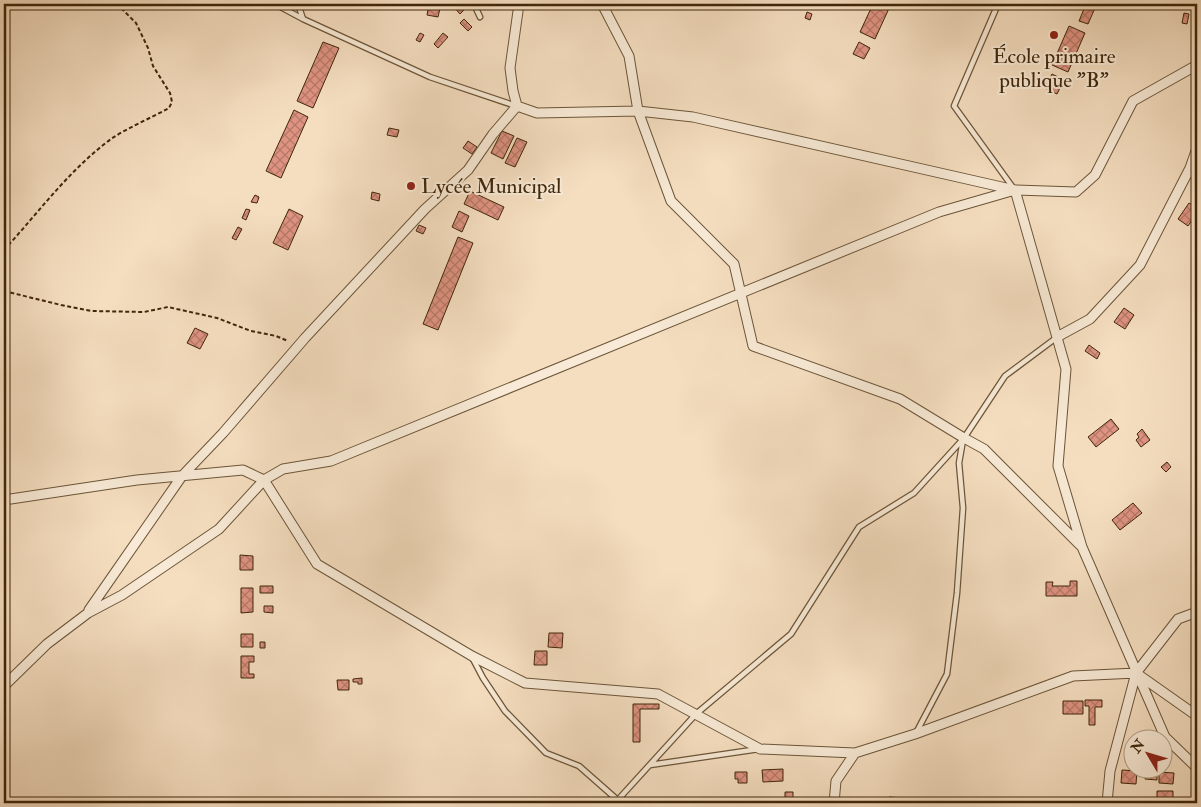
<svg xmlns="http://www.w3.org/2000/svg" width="1201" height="807" font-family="'IM FELL Double Pica',serif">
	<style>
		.building { fill: url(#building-cross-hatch); stroke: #3f270a }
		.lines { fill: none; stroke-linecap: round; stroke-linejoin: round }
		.service-casing { stroke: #6c5538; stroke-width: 7 }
		.minor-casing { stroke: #6c5538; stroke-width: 11 }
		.path { stroke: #3f270a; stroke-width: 2; stroke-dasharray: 4 2.5; stroke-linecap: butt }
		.service { stroke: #f8ead6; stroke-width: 4.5 }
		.minor { stroke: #f8ead6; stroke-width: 9 }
		.poi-dot { fill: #8f2418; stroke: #f8ead6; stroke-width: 2 }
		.labels { text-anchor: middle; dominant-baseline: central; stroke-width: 4; stroke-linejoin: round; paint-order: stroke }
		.poi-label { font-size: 21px; fill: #3f270a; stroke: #f8ead6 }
	</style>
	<defs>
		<pattern id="building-cross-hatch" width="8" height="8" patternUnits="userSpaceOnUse" patternTransform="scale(1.25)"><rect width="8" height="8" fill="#df9381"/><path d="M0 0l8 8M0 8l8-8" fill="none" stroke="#b67868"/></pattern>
	</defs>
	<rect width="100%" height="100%" fill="#f5dec0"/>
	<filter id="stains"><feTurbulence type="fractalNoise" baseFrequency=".004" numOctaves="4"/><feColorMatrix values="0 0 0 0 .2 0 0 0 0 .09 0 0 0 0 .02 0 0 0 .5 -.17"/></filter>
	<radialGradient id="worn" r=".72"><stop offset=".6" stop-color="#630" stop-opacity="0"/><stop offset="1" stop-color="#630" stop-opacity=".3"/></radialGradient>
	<path class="building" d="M429 4H441L438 17 427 15Z
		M455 4H462L466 8 460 14 453 6Z
		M873 4H891L875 39 860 32Z
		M1086 4 1095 8 1088 24 1079 21Z
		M807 12 812 14 810 20 805 18Z
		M1184 13 1189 14 1187 24 1182 23Z
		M464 19 472 27 468 31 460 23Z
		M1069 26 1085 33 1068 72 1052 65Z
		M420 33 424 35 420 42 416 40Z
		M443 33 448 37 438 48 434 44Z
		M323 42 339 48 313 108 297 101Z
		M859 42 870 48 864 59 853 54Z
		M1052 74 1064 80 1057 94 1045 88Z
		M294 110 308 117 281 178 266 171Z
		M389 128 399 130 397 137 387 135Z
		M502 131 514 136 503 159 491 153Z
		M517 138 527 142 515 167 505 163Z
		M468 141 477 147 472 154 463 148Z
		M470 191 504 207 498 220 464 204Z
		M372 192 380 194 379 201 371 199Z
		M255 195 259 197 257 203 251 202Z
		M1189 203 1197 208V213L1188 226 1178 219Z
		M246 209 250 210 246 220 242 218Z
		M289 209 303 216 288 250 273 243Z
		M459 211 469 216 462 232 452 227Z
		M419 225 426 228 423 234 416 231Z
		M238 227 242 229 236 240 232 238Z
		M458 237 473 243 438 330 423 324Z
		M1124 308 1134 315 1125 329 1114 322Z
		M195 328 208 334 200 349 187 343Z
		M1089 345 1100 353 1097 359 1085 351Z
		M1111 419 1119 429 1096 447 1088 437Z
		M1142 429 1150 440 1141 447 1136 440 1139 437 1137 434Z
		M1167 462 1171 467 1166 472 1161 467Z
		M1133 503 1142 513 1120 530 1112 520Z
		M240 555 253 556V570H240Z
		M1070 581H1077V596H1046V582H1053L1052 586H1070Z
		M260 586H273V593H260Z
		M241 588H253V612L241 613Z
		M264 606H273V613L264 612Z
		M549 633H563L562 648 548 647Z
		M241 634H253V647H241Z
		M260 642H265V648H260Z
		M535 651H547V665H534Z
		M241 656H254V662H249V674H254V678H241Z
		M362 678V684H358V682H353V679Z
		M337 680H349V690H338Z
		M1085 700H1102V707H1095V725H1089V706H1085Z
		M1063 701H1083V714H1063Z
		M633 704H659V709H640V742H633Z
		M783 769V781L763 782 762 770Z
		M1122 770 1137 771 1136 784 1121 783Z
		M735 772H747V783H738V779H735Z
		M1159 772 1174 773 1173 784 1159 783Z
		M1146 774H1157V780L1145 779Z
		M1157 791H1173V803H1157Z
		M785 792H793V803H785Z
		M889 797 903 798V803H889Z
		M561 799V803H547V800Z
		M751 799H757V802L763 803H751Z
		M1035 799 1046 800V803H1035Z
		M942 800H975V803H942Z"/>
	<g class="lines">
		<defs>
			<path id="service" d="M275 4 303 19 430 77 516 106
				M298 4 303 19
				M474 4 480 17
				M998 4 954 106 1014 189
				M473 659 483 678 505 711 546 753 579 766 621 803
				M916 733 947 674 957 593 963 508 959 463 963 440
				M650 765 759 749
				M615 803 696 714 791 634 859 527 914 493 964 438 1005 376 1056 338"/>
			<path id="minor" d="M519 4 510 68 513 91 517 106 537 113 638 111 693 117 1015 190 1066 369 1058 466 1082 547 1165 737 1197 768
				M602 4 629 56 638 111 671 201 734 264 753 346 900 399 964 438 984 449 1080 545
				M1190 168 1197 178
				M1057 337 1090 319 1140 265 1190 168 1197 148
				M4 500 137 480 243 470 264 480 317 564 472 656 525 683 658 694 760 749 855 753 915 734 1073 676 1136 673 1178 619 1197 612
				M89 610 182 476 223 433 305 338 425 209 468 170 493 134 517 106
				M4 686 47 644 88 613 122 595 219 529 264 480 283 469 331 461 939 212 1015 190 1076 192 1095 175 1133 101 1197 65
				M834 803 836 781 855 753
				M1107 803 1110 771 1136 673 1197 716"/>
		</defs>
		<use href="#service" class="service-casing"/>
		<use href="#minor" class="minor-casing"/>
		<path class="path" d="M4 250C39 212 69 170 111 139 127 128 151 118 169 108L172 102 170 93 153 66 148 48 136 23 117 4
			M4 291 61 305 91 311 144 312 168 307 217 318 251 331 276 336 288 341"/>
		<use href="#service" class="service"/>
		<use href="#minor" class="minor"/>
	</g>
	<g class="poi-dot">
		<circle cx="1054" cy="35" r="5"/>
		<circle cx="411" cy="186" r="5"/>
	</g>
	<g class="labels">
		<g class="poi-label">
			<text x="1054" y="56">École primaire<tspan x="1054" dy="24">publique "B"</tspan></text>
			<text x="421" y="186" text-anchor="start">Lycée Municipal</text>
		</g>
	</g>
	<rect width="1201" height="807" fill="none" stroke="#f5dec0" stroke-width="20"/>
	<rect x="5" y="5" width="1191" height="797" fill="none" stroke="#3f270a" stroke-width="2.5"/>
	<rect x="10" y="10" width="1181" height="787" fill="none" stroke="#3f270a"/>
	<g transform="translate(1148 754) rotate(308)"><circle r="24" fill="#f8ead6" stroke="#ae9c84"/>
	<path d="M0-4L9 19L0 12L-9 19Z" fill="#8f2418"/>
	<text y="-8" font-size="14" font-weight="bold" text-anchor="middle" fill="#3f270a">N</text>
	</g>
	<rect width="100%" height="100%" filter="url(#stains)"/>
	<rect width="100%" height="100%" fill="url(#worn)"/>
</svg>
